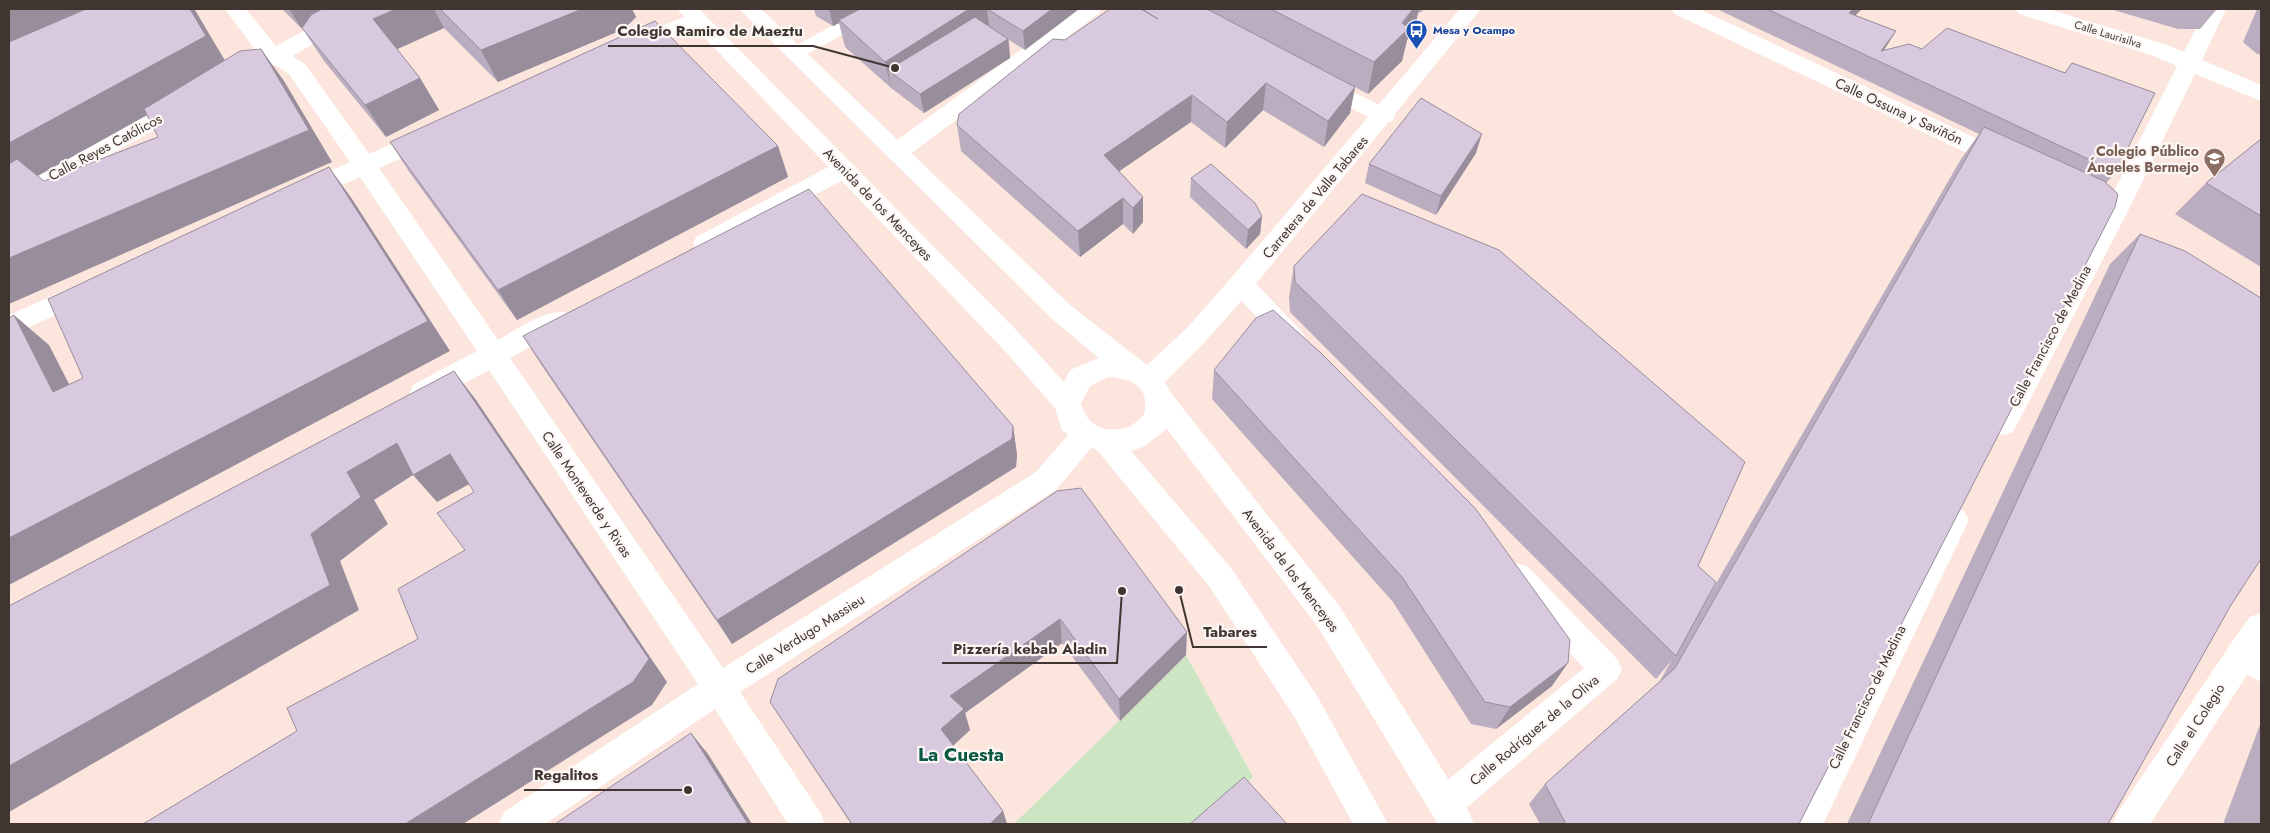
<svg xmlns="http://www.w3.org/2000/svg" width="2270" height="833" font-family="Jost,sans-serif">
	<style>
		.green { fill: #cce6c4 }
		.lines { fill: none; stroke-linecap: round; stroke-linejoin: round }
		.service { fill: #fff; fill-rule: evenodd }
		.minor { fill: #fff; fill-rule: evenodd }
		.secondary { fill: #fff; fill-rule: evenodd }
		.wall { fill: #baadbf }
		.shaded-wall { fill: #978d9b }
		.building { fill: #d8c9de; stroke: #978d9b }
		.labels { text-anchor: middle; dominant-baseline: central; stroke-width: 4.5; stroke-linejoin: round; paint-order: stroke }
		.far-transit-label { font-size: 11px; font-weight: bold; fill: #164399; stroke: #fcf7f5; text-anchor: start }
		.far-street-label { font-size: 11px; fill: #403531; stroke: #fcf7f5 }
		.street-label { font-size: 14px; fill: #403531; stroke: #fcf7f5 }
		.education-label { font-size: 14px; font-weight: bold; fill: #785e54; stroke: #fcf7f5; text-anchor: end }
		.district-label { font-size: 19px; font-weight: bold; fill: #095944; stroke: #fcf7f5 }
		.leader { fill: none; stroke: #403531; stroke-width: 2 }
		.callout-dot { fill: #403531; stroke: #fcf7f5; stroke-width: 2 }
		.callout-label { font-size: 15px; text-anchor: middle; font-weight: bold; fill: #403531; stroke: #fcf7f5; stroke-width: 4.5; stroke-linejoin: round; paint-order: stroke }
	</style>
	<rect width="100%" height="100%" fill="#fce5dd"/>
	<path class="green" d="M1186 655 1253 777 1198 824H1014Z"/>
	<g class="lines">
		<path class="service" d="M864 9H886L883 13 801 57 795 59 789 57 786 53 789 49Z"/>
		<path class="minor" d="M225 9H246L276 46 344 9H370L367 14 292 56 305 64 369 154 422 130 430 128 438 130 442 136 438 142 379 168 498 340C516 330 548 307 567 313L571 320 567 327 510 358 723 668 1036 472 1076 426 1086 423 1096 426 1100 434 1096 442 1056 490 740 692 820 812 825 824H788L715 709 545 824H499L504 812 698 684 489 370 434 400 424 403 414 400 410 392 414 384 477 351 360 177 310 199 302 202 294 199 290 193 294 187 350 162 289 74 275 65 263 69 255 67 252 62 259 55Z
			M1077 9H1102L1098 14 905 158 897 160 889 158 885 152 889 146Z
			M1671 9H1699L2012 155 2016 161 2012 167 2004 169 1996 167 1675 14Z
			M2015 9H2048L2167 45 2184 52 2206 9H2226L2202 60 2261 85V101L2195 74 2127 213 2013 432 2003 435 1993 432 1989 424 2103 213 2177 66 2151 55 2019 14Z
			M696 12 704 14 707 19 704 24 639 52 631 54 623 52 620 47 623 42Z
			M1318 75 1392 111 1395 116 1392 121 1384 124 1376 121 1310 87 1307 82 1310 77Z
			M183 97 191 100 194 105 191 110 18 205 9 208V188L175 100Z
			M844 161 852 163 856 169 852 175 714 249 705 252 696 249 693 243 696 237 836 163Z
			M1241 274 1250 277 1302 332 1306 339 1302 346 1293 349 1284 346 1232 291 1228 284 1232 277Z
			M85 281 94 284 98 291 94 298 9 336V315Z
			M1954 507 1964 511 1969 520 1823 824H1788L1944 511Z
			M1517 563 1528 567 1617 659 1622 669 1617 679 1457 816 1445 821 1433 816 1428 804 1433 792 1584 668 1506 585 1502 576 1506 567Z
			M2261 613V682L2247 675 2150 824H2113L2118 812 2232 642 2250 617Z"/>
		<path class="secondary" d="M677 9H699L1021 335 1064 382 1070 370 1099 358 1052 319 739 9H761L1070 305 1147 365 1186 329 1232 277 1460 9H1481L1250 291 1204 343 1165 382 1171 393 1340 607 1469 812 1474 824H1438L1318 627 1167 429 1143 447 1131 451 1231 568 1317 696 1388 824H1353L1295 718 1209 586 1097 450 1076 442 1062 430 1055 408 1003 349ZM1108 377C1134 379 1150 386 1144 415 1139 419 1132 427 1125 428 1103 434 1086 424 1081 403L1090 386Z"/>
	</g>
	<path class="wall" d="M282 9H632L636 17 624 29 498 82 444 28 397 49 420 78 439 110 386 137 324 61 302 28 303 27 301 28Z
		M814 9H1079L1025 50 1009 40 1010 58 924 113 891 88 845 47 839 23 833 26 816 16Z
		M1110 9H1424L1420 13 1418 12 1414 31 1407 40 1402 61 1368 94 1355 87 1350 113 1324 147 1263 110 1225 148 1191 122 1119 171 1143 197V222L1133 234 1123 224 1080 257 961 151 957 125 1065 40Z
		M1717 9H1862L1855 15 1896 31 1884 50 1922 49 2065 72 2072 63 2116 172 2106 183 1799 824H1540L1529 804 1545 784 1660 681 1671 661 1656 679 1290 312 1289 297 1294 266 1698 566 1699 613 1961 159 1979 134Z
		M2110 9H2217L2200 29H2178Z
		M2257 9H2261V55L2257 54 2243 42Z
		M2261 139V267L2175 214 2206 183Z
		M390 142 778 146 788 177 517 320 410 173Z
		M1476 153 1436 215 1365 183 1369 164Z
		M1191 178 1262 216 1260 234 1246 249 1190 197Z
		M2140 234 2231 605 2108 824H1847L2110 264Z
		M523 336 1013 426 1017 455 1016 467 732 644 542 366Z
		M1214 370 1552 686 1496 729 1471 724 1393 602 1212 399Z
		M1057 491 1186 655 1120 721 1062 643 965 713 970 730 953 746 1003 811 1007 824H851L770 702Z
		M2261 722V824H2223Z"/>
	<path class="shaded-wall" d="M11 9H108L9 56V10Z
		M190 9H195V10L230 69 9 192V143Z
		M289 9H337L301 28Z
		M396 9H434L444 28 393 51 373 19Z
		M582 9H632L636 17 624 29 498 82 481 50Z
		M829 9H869L839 20V23L833 26Z
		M969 9H1014H987L989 25 903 81 888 70 891 88 885 62Z
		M1052 9H1079L1025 50 1023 31Z
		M1413 9H1419L1414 31 1407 40 1402 61 1368 94 1374 62Z
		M1853 9H1862L1838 32 1849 13Z
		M1896 31 1884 50 1881 51Z
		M1008 39 1010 58 924 113 920 94Z
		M261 49 284 81 332 162 9 304V258L309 130Z
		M420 78 439 110 386 137 365 105Z
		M1266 83 1263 110 1225 148 1227 122Z
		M1355 87 1350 113 1324 147 1328 121Z
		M1192 95 1191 122 1105 181 1104 155Z
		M1482 134 1476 153 1436 215 1441 196Z
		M778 146 788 177 517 320 498 290Z
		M329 167 352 199 450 351 9 585V538Z
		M1143 197V222L1133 234V208Z
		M1123 198V224L1080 257 1078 231Z
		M1262 216 1260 234 1246 249 1248 230Z
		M14 315 49 345 88 421 53 392Z
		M454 371 476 400 667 682 652 705 463 824H405L633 682Z
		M1013 426 1017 455 1016 467 732 644 717 620Z
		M397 443 450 454 473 482 437 502 413 475 374 500 388 524 340 561 359 610 9 812V766L347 472Z
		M1060 619 1062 643 965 713 970 730 948 750 941 729 950 696Z
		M1187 632 1186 655 1120 721 1119 699Z
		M1568 663 1552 686 1496 729 1510 707Z
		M691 733 708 754 752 824H748Z
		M1003 811 1007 824H990Z"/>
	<path class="building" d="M86 9H190L206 36 9 143V42Z
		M322 9H396L373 19 420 78 365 105 302 28 311 15Z
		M440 9H582L481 50Z
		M860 9H969L885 62 839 20Z
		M987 9H1052L1023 31Z
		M1110 9H1141L1158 19 1142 9H1207L1355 87 1328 121 1266 83 1227 122 1192 95 1104 155 1143 197 1133 208 1123 198 1078 231 957 125 959 114 1053 39 1065 40Z
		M1271 9H1413L1402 23 1409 28 1374 62Z
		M1767 9H1853L1849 13 1896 31 1881 51 1909 44 1922 49 1947 28 2065 73 2072 63 2155 93 2116 172Z
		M975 17 1008 39 920 94 888 70Z
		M655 21 778 146 498 290 390 142Z
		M261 49 309 130 9 258V164L17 159 44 181 158 137 144 109 240 51Z
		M1421 98 1482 134 1441 196 1369 164Z
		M1984 127 2104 181 2118 194 2115 207 1799 824H1566L1545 784 1675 668Z
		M2261 139V216L2206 183Z
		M1211 164 1255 203 1262 216 1248 230 1191 178Z
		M329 167 428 321 9 538V318L14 315 53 392 83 378 48 299Z
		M809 189 1013 426 1012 439 717 620 523 336Z
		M1362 194 1499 250 1745 462 1698 566 1716 582 1676 656 1295 282 1294 266Z
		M2140 234 2185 251 2261 298V559L2231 605 2108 824H1868Z
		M1273 310 1321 353 1475 508 1570 640 1568 663 1510 707 1485 702 1402 577 1214 370 1256 318Z
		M454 371 649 659 633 682 405 824H143L297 731 287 708 418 639 398 589 465 550 437 513 474 492 450 454 413 475 397 443 347 472 361 497 311 534 330 585 9 766V606Z
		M1081 488 1187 632 1119 699 1060 619 950 696 964 709 941 729 1003 811 990 824H852L770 702 778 679 1057 491Z
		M691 733 748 824H555Z
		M1244 777 1287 824H1190Z"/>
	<defs>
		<symbol id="bus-pin" viewBox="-11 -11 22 30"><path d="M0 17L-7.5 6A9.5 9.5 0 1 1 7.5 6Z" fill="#1a4fb4" stroke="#fcf7f5"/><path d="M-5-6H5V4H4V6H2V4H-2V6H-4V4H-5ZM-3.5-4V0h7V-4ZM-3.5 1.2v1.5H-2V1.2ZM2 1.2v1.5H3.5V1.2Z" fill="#fff"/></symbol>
		<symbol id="school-pin" viewBox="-11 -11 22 30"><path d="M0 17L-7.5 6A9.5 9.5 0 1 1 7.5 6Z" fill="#8d6e63" stroke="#fcf7f5"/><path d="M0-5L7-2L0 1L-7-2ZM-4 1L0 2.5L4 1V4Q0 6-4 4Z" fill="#fff"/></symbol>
	</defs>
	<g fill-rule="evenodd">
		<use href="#bus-pin" x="1404" y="18" width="25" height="34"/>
		<use href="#school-pin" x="2202" y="146" width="25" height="34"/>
	</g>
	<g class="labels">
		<g class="far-transit-label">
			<text x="1433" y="30">Mesa y Ocampo</text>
		</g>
		<g class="far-street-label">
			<text transform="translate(2108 34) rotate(17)">Calle Laurisilva</text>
		</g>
		<g class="street-label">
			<text transform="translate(1899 111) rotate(25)">Calle Ossuna y Saviñón</text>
			<text transform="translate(105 147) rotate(-28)">Calle Reyes Católicos</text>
			<text transform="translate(1315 197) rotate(-50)">Carretera de Valle Tabares</text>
			<text transform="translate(878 204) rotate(46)">Avenida de los Menceyes</text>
			<text transform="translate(2050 336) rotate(-62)">Calle Francisco de Medina</text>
			<text transform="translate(587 494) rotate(56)">Calle Monteverde y Rivas</text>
			<text transform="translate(1291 570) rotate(53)">Avenida de los Menceyes</text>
			<text transform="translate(805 634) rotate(-32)">Calle Verdugo Massieu</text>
			<text transform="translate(1867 697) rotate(-64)">Calle Francisco de Medina</text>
			<text transform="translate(2195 725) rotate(-57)">Calle el Colegio</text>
			<text transform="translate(1534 730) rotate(-40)">Calle Rodríguez de la Oliva</text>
		</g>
		<g class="education-label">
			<text x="2199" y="151">Colegio Público<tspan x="2199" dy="16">Ángeles Bermejo</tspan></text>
		</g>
		<g class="district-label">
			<text x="961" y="754">La Cuesta</text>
		</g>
	</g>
	<path class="leader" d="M895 68L813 46H608M1179 590L1193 647H1267M1122 591L1117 663H942M688 790L608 790H524"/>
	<g class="callout-dot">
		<circle cx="895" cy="68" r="5"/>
		<circle cx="1179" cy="590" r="5"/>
		<circle cx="1122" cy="591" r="5"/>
		<circle cx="688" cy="790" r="5"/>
	</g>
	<g class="callout-label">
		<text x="710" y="36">Colegio Ramiro de Maeztu</text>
		<text x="1230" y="637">Tabares</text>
		<text x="1030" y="654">Pizzería kebab Aladin</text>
		<text x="566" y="780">Regalitos</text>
	</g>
	<rect width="2270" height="833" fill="none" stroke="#403531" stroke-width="20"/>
</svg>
